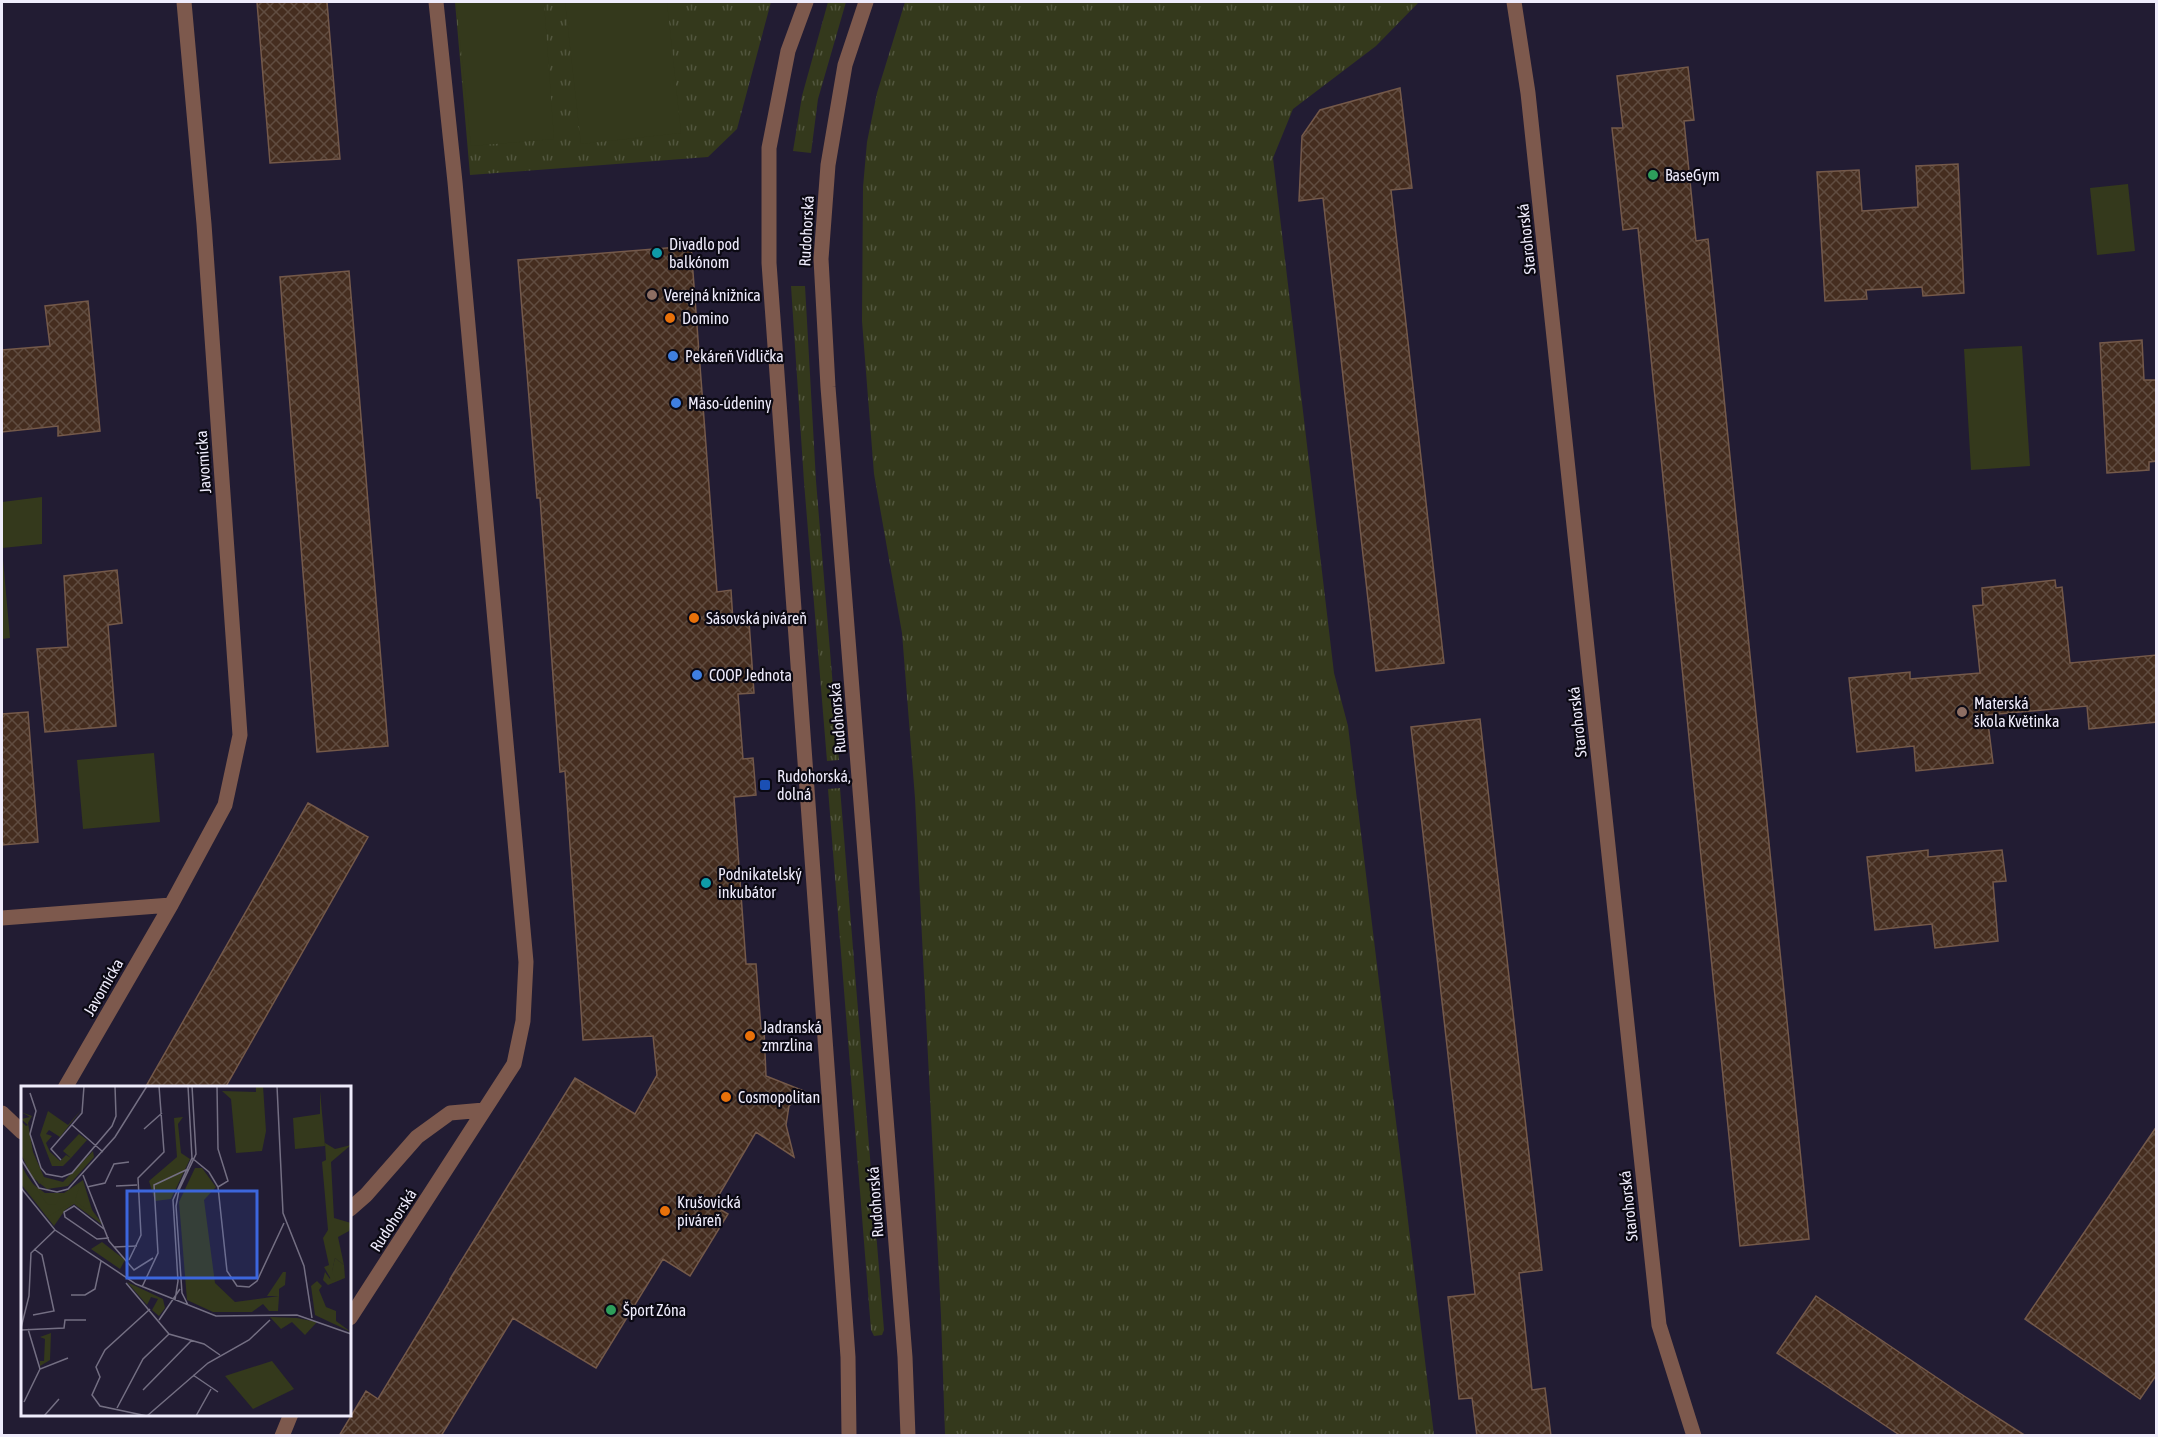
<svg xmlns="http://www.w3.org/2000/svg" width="2158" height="1437" font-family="'Asap Condensed',sans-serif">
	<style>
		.grass { fill: url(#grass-tufts) }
		.green { fill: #34391c }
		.building { fill: url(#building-cross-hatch); stroke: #74594a; stroke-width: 1.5 }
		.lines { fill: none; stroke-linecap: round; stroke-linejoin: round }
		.minor { stroke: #7d594d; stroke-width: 15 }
		.tertiary { stroke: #7d594d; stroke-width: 15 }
		.leisure-dot { fill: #2e9e5b; stroke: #0b0913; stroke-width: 2 }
		.culture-dot { fill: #0f9aa8; stroke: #0b0913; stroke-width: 2 }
		.education-dot { fill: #8d6e63; stroke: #0b0913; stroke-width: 2 }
		.food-dot { fill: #e8710a; stroke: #0b0913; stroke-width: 2 }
		.shop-dot { fill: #3f7fe0; stroke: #0b0913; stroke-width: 2 }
		.transit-dot { fill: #1a4fb4; stroke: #0b0913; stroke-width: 2 }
		.labels { text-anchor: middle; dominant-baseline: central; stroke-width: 4.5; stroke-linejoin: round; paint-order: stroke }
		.poi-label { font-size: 16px; fill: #efecfc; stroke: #0b0913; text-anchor: start }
		.street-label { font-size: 16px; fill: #efecfc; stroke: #0b0913 }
		.inset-road { fill: none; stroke: #746f83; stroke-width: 1.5 }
		.view { fill: #3c66dd; fill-opacity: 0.15; stroke: #3c66dd; stroke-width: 3 }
		.inset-edge { fill: none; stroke: #efecfc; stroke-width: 3 }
	</style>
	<defs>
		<pattern id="grass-tufts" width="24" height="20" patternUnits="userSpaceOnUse" patternTransform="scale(1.5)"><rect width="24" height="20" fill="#34391c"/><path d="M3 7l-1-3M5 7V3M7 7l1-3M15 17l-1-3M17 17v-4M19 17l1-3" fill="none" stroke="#52563e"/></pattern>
		<pattern id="building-cross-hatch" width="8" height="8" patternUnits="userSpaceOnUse" patternTransform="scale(1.5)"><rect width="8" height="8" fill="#452d1f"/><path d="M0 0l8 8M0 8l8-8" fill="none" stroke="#604c40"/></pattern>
	</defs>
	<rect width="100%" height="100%" fill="#221c33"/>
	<path class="grass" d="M455 2H771L737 129 708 157 470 175Z
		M828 2H846L818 99 811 153 793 151 802 96Z
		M905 2H1419L1376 46 1293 109 1273 158 1334 673 1348 726 1434 1435H945L941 1316 915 798 902 633 874 474 862 321 863 187 867 142 877 93Z
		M791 286H805L816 481 839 760 827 761 804 482Z
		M840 788 884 1330 882 1335 874 1336 871 1330 828 789Z"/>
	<path class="green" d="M456 2H544L554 139 471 146Z
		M565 2H667L681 133 581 144Z
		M2128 184 2135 251 2097 255 2090 188Z
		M2022 346 2030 466 1971 470 1964 349Z
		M42 497V544L2 548 10 638 2 639V502Z
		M154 753 160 822 83 829 77 760Z"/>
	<path class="building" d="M257 2H327L340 159 270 163Z
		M1688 67 1694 120 1684 121 1696 241 1708 239 1809 1239 1740 1246 1638 228 1623 230 1612 128H1623L1617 76Z
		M1400 88 1412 188 1391 190 1444 663 1376 671 1323 198 1299 201 1302 136 1320 110Z
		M1958 164 1964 293 1923 296 1922 287 1866 290 1867 299 1825 301 1817 172 1859 170 1862 211 1918 207 1916 166Z
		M691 246 717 592 731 590 733 622 749 621 754 693 738 694 743 759 753 758 756 795 734 797 746 964H756L761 1029H764L766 1076 804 1091 789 1106 786 1125 794 1157 756 1132 713 1205 728 1214 690 1276 663 1259 596 1368 513 1318 441 1436H339L366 1391 378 1399 451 1279H450L575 1078 635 1114 657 1075 653 1036 583 1040 565 771 560 772 540 498H537L518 260Z
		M349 271 388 746 317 752 280 277Z
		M88 301 100 431 58 436V426L2 432V350L50 346 45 306Z
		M2142 340 2144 380H2157V461L2149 462V470L2107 473 2100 343Z
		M117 570 122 623 108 625 116 726 45 732 37 649 68 647 64 576Z
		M2055 580 2056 588 2062 587 2070 663 2157 655V722L2089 729 2087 706 1987 715 1993 763 1916 771 1914 746 1857 752 1849 678 1910 672V679L1980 673 1973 606 1983 605 1982 588Z
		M28 712 38 842 2 845V714Z
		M1480 719 1542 1270 1519 1273 1532 1390 1545 1388 1551 1436H1477L1472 1398 1459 1399 1448 1297 1475 1294 1411 727Z
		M308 803 368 837 225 1088H145Z
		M1928 850V857L2002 850 2006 881 1993 882 1998 941 1935 948 1932 924 1875 930 1867 857Z
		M2157 1126V1374L2140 1399 2025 1319Z
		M1816 1296 1964 1396 2026 1436H1901L1877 1420 1777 1353Z"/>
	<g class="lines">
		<path class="minor" d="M1514 2 1528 93 1659 1325 1694 1436
			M2 918 171 905
			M65 1088 171 905 225 805 240 735 204 224 184 2
			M2 1113 22 1132
			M350 1209 366 1195 417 1137 450 1113 484 1110
			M350 1318 514 1064 523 1021 526 962 455 182 436 2
			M282 1436 291 1414"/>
		<path class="tertiary" d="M806 2 788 51 769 148V263L848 1357 849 1436
			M866 2 845 65 828 165 821 259 828 387 905 1357 908 1436"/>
	</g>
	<g class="leisure-dot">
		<circle cx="1653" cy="175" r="6"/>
		<circle cx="611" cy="1310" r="6"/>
	</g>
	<g class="culture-dot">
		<circle cx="657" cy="253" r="6"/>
		<circle cx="706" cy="883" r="6"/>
	</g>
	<g class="education-dot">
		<circle cx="652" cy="295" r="6"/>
		<circle cx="1962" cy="712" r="6"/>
	</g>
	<g class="food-dot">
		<circle cx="670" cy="318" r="6"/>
		<circle cx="694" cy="618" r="6"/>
		<circle cx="750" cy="1036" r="6"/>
		<circle cx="726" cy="1097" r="6"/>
		<circle cx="665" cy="1211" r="6"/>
	</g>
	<g class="shop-dot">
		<circle cx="673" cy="356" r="6"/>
		<circle cx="676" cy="403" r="6"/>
		<circle cx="697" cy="675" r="6"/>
	</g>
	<rect class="transit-dot" x="759" y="779" width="12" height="12" rx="3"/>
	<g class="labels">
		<g class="poi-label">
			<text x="1665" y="175">BaseGym</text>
			<text x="669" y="244">Divadlo pod<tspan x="669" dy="18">balkónom</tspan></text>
			<text x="664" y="295">Verejná knižnica</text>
			<text x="682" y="318">Domino</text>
			<text x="685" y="356">Pekáreň Vidlička</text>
			<text x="688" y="403">Mäso-údeniny</text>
			<text x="706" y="618">Sásovská piváreň</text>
			<text x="709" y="675">COOP Jednota</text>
			<text x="1974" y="703">Materská<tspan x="1974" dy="18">škola Květinka</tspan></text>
			<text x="777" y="776">Rudohorská,<tspan x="777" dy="18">dolná</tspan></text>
			<text x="718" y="874">Podnikatelský<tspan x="718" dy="18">inkubátor</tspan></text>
			<text x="762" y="1027">Jadranská<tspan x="762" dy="18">zmrzlina</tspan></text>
			<text x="738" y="1097">Cosmopolitan</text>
			<text x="677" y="1202">Krušovická<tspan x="677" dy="18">piváreň</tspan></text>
			<text x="623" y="1310">Šport Zóna</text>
		</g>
		<g class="street-label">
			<text transform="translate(806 231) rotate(-87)">Rudohorská</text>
			<text transform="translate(1526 239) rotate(-96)">Starohorská</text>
			<text transform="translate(203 462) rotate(-94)">Javornícka</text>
			<text transform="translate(837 718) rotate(-95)">Rudohorská</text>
			<text transform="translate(1577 722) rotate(-96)">Starohorská</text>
			<text transform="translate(103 987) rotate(-60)">Javornícka</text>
			<text transform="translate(875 1202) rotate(-94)">Rudohorská</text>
			<text transform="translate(1628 1206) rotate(-96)">Starohorská</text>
			<text transform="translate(393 1220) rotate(-57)">Rudohorská</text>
		</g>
	</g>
	<g transform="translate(21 1086)">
		<rect width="330" height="330" fill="#221c33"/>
		<path d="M235 0H242L245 45 241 65 215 67 210 13 201 5 235 6ZM299 5 304 60 274 63 272 32 299 28ZM61 23 39 51 28 44 25 48 31 50 25 57 29 66 39 75 45 69 50 72 42 80H31L19 49 27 25 47 39ZM0 26 11 30 7 37 12 66 23 91 42 96 72 65 73 71 47 100 26 103 11 91 0 68V35L5 40 7 39 0 33 9 31ZM162 31 157 38 160 67 169 73 150 113 134 115 128 95 156 71 153 32ZM58 48 66 54 50 72 42 65ZM0 78 9 96 24 107H43L62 94 71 124 83 140 53 118 44 124 33 140 0 98ZM174 82H181L195 101 183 114 194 197 214 216 258 210 257 225H248L242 218 231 226H192L166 214 158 116ZM314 172 323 179 324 192 307 199 302 194 304 186 309 193ZM296 195 301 200 298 204 305 221 315 225V235L330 246 294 229 290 200ZM106 196 142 213 144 222 138 230 131 224 137 213 130 211 126 219ZM249 231 276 232 296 236 284 249 271 236 260 243ZM30 247 29 274 19 280V275H23L24 253 19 251ZM251 275 273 303 232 323 204 290Z" fill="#34391c"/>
		<path d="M0 52 5 62H10L23 95 18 98 0 65ZM304 57 314 63 330 59 310 76 313 132 330 137 328 145 317 151 323 179 314 172 311 186 315 194 311 195 303 181 308 179 302 152 307 144 301 76 305 74ZM0 81 27 119 35 118 39 110 59 98 54 115 65 123 70 122 75 132 51 116 26 131 0 95ZM262 186H265L264 199 258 203V210H246Z" fill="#34391c"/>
		<path d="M81 156 104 174 99 183 70 163Z" fill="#34391c"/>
		<path class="inset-road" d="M196 0 197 63 207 95 197 101M256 0 262 127 283 180 291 232M9 7 15 25 9 48 20 82 25 88 41 91 51 87 91 40 95 30 94 0M51 39 82 66M123 43 141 27M171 72 188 86 197 101 206 185 216 200 228 201 236 195 263 137M0 73 18 102 36 106 47 103 94 51 126 0M40 74 30 63 61 27 63 0M62 89 88 155 113 184 132 172M95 100 116 99M66 101 84 97 93 78 108 76M0 102 34 144 115 198 195 230 276 229 330 248M83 143 53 120 43 126 44 131 76 153 88 152M93 161 116 160M108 174 120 149 117 92 143 66 138 0M105 197 148 248 183 258 199 269M121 201 137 167 133 99 167 83M50 209H64L74 203 80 175M154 214 157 195 152 114 171 72 167 0M167 219 161 207 155 120 158 104 175 68 171 0M12 229 33 225 21 169 13 163M138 234 159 203M0 242 8 210 10 167 34 144M7 243 19 283M0 244 43 242 44 234H65M172 289 197 306M122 304 171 254M3 316 19 283 47 272M96 322 122 273 148 248M23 330 38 313M126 330 79 320 71 309 79 291 75 281 84 264 129 223M126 330 187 277 228 254 249 234M175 330 190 303"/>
		<path class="view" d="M106 105H236V192H106Z"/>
		<rect width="330" height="330" class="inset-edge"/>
	</g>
	<rect width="2158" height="1437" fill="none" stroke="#efecfc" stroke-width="6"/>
</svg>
